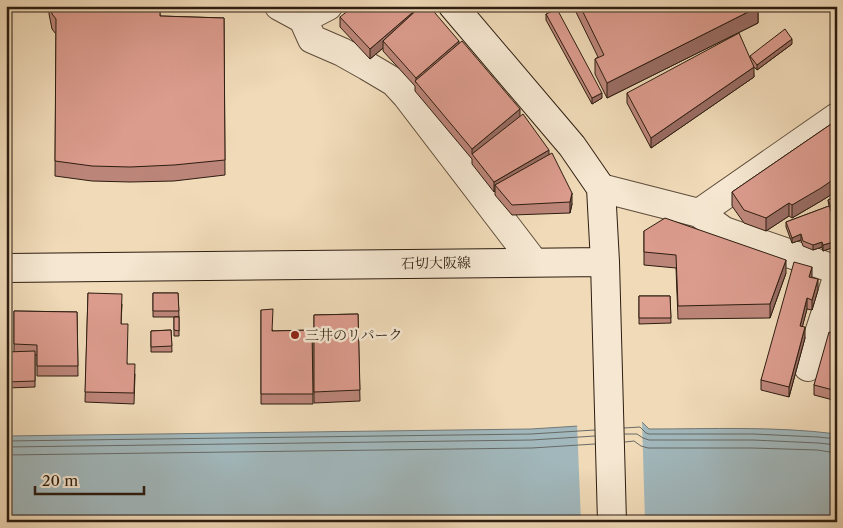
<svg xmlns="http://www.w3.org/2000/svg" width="843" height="528" font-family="'Libre Caslon Text','Noto Serif JP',serif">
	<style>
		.water { fill: #a1b7bb; stroke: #737977 }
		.pier { fill: #f0dab8 }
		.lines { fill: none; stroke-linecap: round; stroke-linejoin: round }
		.shore { stroke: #676a66; stroke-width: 1 }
		.street-casing { stroke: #5e4c3a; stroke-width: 30 }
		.secondary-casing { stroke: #2d1d10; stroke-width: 30 }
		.street { stroke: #f5e7d1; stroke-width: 28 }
		.secondary { stroke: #f5e7d1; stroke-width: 28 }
		.wall { fill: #bc8579; stroke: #2d1d10 }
		.shaded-wall { fill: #996c63; stroke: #2d1d10 }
		.building { fill: #db9b8d; stroke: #2d1d10 }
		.poi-dot { fill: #8f2418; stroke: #f5e7d1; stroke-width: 2 }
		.labels { text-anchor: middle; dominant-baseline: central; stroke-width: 5; stroke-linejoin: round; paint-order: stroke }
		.street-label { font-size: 14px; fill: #2d1d10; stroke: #f5e7d1 }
		.poi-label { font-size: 14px; fill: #2d1d10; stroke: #f5e7d1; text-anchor: start }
	</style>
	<rect width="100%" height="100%" fill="#f0dab8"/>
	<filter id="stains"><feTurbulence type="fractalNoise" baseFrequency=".004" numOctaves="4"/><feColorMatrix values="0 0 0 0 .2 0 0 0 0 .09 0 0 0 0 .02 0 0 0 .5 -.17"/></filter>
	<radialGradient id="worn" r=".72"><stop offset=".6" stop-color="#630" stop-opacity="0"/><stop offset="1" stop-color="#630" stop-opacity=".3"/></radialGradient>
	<path class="water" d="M642 422 649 429C711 429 775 426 837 434V522H6V436L531 429Z"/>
	<path class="pier" d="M642 419 645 522H581L577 423Z"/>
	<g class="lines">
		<path class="shore" d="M624 428 640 427 646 433 649 434H753L818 437 837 439
			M625 434H637L643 438 649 440H753L818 443 837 445
			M6 441 531 434 595 430
			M625 442 634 441 641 446 648 448H752L817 450 837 453
			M6 447 532 440 595 436
			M6 455 532 448 595 444"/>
		<defs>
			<path id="street" d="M279 6 303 19 312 39 342 52 367 66 394 82 406 95 533 261
				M303 19 328 6
				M601 188 699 213 724 231 837 270
				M699 213 837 117
				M808 367 837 278"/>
			<path id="secondary" d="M453 6 572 146 601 188 605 262 612 522
				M6 268 605 262"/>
		</defs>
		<use href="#street" class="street-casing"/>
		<use href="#secondary" class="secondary-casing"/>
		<use href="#street" class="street"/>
		<use href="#secondary" class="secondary"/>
	</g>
	<path class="wall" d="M49 6H160V16L224 18 225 175 174 181 130 182 92 181 55 176 56 34 52 29 49 14Z
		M573 6H758V23L607 98 595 74V59L598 57Z
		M546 14 602 98 592 104 546 20Z
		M340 17 459 44 520 117 549 154 572 204 570 213 512 215 495 195V191L494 192 472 164V159L415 91V86L383 51V48L370 59 340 27Z
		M792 44 757 70 753 66 754 77 651 148 627 103V93L750 58V56Z
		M837 120V191L821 201 792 218 789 216 766 231 744 223 732 206V192Z
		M837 196V246L823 251 822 247 813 250 803 246 801 240 792 243 786 227V222L829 206 828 200Z
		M644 231 786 273 770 318 678 319 676 268 644 265Z
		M812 278 818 290 812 310 807 309 802 327 805 338 789 397 761 390V380Z
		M88 293 122 304 121 324 127 364 135 374 134 404 85 402Z
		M153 293H178L179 317H153Z
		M639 296H670L671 323 639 324Z
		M261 310 273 331 312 330 313 404H261Z
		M14 311 77 312 78 376H37V355H35V387L6 388V352H14Z
		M358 314 360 401 314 403V315Z
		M174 317H179V336H174Z
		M837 318V401L814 395V385L833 333Z
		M171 330 172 352H151V331Z"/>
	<path class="shaded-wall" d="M420 6H421L383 41V48L370 59V49Z
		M758 7V23L607 98V83Z
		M792 39V44L757 70V65Z
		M459 41V51L416 83V78Z
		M754 67V77L651 148V138Z
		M602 93V98L592 104V98Z
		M520 109V120L472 154V149Z
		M549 150V160L495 185V191L494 192V182Z
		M837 177V191L821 201 792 218V205Z
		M572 193V204L570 213V202Z
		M789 203V216L766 231V218Z
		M801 234V240L792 243V238Z
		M837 241V246L823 251V245Z
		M822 242V247L813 250V245Z
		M786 260V273L770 318V304Z
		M812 267V277L809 287V277Z
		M818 279V290L812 310V300Z
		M807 298V309L800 336V326Z
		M805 327V338L789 397V387Z"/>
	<path class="building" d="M51 6H160V16L224 18 225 160 174 165 130 167 92 166 55 161 56 19 52 14Z
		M354 6H420L370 49 340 17Z
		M421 6H429L459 41 416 78 383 41Z
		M580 6H758V7L607 83 595 59 604 55Z
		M557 9 602 93 592 98 546 14Z
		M785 29 792 39 757 65 750 56Z
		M739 33 754 67 651 138 627 93Z
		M462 41 520 109 472 149 415 81Z
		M523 114 549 150 494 182 472 154Z
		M837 120V177L821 188 792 205 789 203 766 218 744 210 732 192Z
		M552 153 572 193 570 202 512 205 495 185Z
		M837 196V221L828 200Z
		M829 206 837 226V241L823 245 822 242 813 245 803 241 801 234 792 238 786 222Z
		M665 218 786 260 770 304 678 306 676 255 644 252V231Z
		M794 262 812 267 809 277 818 279 812 300 807 298 800 326 805 327 789 387 761 380Z
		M88 293 122 294 121 324H128L127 364H135L134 393 85 392Z
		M153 293H178L179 311H153Z
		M639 296H670L671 318H639Z
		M273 309 272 331 312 330 313 394H261V310Z
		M14 311 77 312 78 366H37V345L14 344Z
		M358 314 360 390 314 392V315Z
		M174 317H179V331L174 330Z
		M837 318V391L814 385 829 332 833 333Z
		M171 330 172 346 151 347V331Z
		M35 351V381L6 382V352Z"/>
	<circle class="poi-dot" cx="295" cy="335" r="5"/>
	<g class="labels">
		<g class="street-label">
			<text transform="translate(436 263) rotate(-1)">石切大阪線</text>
		</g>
		<g class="poi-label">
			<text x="305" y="335">三井のリパーク</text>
		</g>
	</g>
	<rect width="843" height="528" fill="none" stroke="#f0dab8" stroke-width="25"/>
	<rect x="8" y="8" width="828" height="513" fill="none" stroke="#2d1d10" stroke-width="2.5"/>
	<rect x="12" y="12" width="818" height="503" fill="none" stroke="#2d1d10"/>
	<path d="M35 486v8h109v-8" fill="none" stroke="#2d1d10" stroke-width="2.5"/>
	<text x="42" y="486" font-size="15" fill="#2d1d10" stroke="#f5e7d1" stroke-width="4" paint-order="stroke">20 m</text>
	<rect width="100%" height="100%" filter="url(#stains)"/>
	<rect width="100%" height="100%" fill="url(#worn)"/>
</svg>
